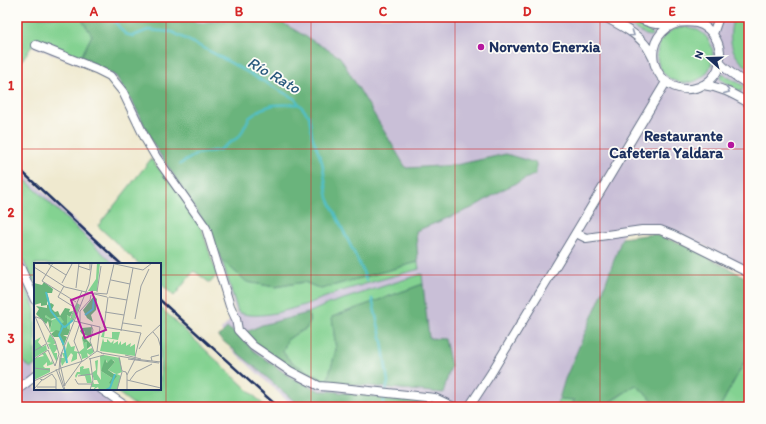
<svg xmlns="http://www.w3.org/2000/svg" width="766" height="424" font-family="Itim,sans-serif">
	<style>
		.industrial { fill: #c9bfd7 }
		.green { fill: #83d291; stroke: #4f8078 }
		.forest { fill: #6ab47b; stroke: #42726c }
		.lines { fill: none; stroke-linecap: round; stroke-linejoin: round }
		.stream { stroke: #51bfc7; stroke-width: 2.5 }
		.minor-casing { stroke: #657086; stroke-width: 10 }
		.minor { stroke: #fff; stroke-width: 8 }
		.rail { stroke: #1b2f5e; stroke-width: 2.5 }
		.oneway { stroke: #8d97ae }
		.grid { fill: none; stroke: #d62828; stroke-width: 1; stroke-opacity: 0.55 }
		.poi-dot { fill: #b5179e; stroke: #fdfcf7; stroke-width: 1.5 }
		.labels { text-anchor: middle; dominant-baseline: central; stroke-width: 3.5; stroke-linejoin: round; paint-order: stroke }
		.poi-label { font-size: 15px; font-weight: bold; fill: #1b2f5e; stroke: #fdfcf7; text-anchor: start }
		.water-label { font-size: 16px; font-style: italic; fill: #2b5a7e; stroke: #fdfcf7 }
		.inset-river { fill: none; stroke: #51bfc7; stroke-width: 2 }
		.inset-road { fill: none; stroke: #9a9fa2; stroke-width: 1 }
		.view { fill: #b5179e; fill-opacity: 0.15; stroke: #b5179e; stroke-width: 2 }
		.inset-edge { fill: none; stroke: #1b2f5e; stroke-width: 2 }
		.neatline { fill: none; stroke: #d62828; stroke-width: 1.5 }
		.grid-label { font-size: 13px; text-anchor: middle; font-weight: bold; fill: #d62828 }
	</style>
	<rect width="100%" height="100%" fill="#fdfcf7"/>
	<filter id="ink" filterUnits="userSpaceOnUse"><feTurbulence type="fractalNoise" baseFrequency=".025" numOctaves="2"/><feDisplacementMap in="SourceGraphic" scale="8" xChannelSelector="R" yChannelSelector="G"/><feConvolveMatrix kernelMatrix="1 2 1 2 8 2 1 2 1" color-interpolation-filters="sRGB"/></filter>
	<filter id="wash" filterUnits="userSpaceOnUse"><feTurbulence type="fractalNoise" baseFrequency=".012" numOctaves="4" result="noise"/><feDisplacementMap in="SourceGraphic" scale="16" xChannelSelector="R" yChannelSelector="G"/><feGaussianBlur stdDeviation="0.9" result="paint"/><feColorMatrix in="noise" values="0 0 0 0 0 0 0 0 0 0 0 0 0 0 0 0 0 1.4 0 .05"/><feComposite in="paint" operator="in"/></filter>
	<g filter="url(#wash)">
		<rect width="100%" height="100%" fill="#efe9cf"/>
		<path class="industrial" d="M17 17H749V269L679 233 657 227H626L601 296 565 379 556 407H294L231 349 221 330 236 314 209 235 152 149 116 79 32 46 17 67Z
			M17 167 121 264H35V389H101L127 407H17Z"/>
		<path class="green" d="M17 17H80L92 35 81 57 35 41 32 46 17 67Z
			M734 17H749V68C730 56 727 37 734 17Z
			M632 20 651 32 652 35 650 36 646 35 629 25Z
			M657 55a28 28 0 1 1 56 0a28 28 0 1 1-56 0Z
			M722 74 744 86 741 92 720 79Z
			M151 159 177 191 201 227 217 275 210 283 194 271 174 296 160 283V264H139L98 226Z
			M17 172 114 264H35V285L23 260 17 252Z
			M222 260 247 282 275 287 304 282 321 289 418 262 419 269C394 276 368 283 342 291 317 300 263 324 238 312Z
			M17 271 25 286 35 309V365L31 368 17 358Z
			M422 274 423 284 332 317 336 350 327 382 291 362 283 352 287 340 297 333 306 329 310 322 308 313 328 304Z
			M160 307 266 407H137L113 389H160Z
			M749 358V407H720L745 361Z
			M636 385 660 407H612L608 404Z
			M559 399 576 400 569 407H556Z"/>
		<path class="forest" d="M80 17H183L198 23 258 17H273L340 57 406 168 456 165 506 154 536 163V174L504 189 472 208 416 231 418 262 321 289 304 282 275 287 247 282 222 260 206 225 154 145 137 110 116 76 81 57 92 35Z
			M653 234 685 245 749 279V358L745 361 720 407H660L636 385 608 403 612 407H569L575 400 559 399 565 379 601 296 622 238Z
			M423 284 429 338 445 339 451 366 443 393 327 382 318 384 258 347 246 332 262 325 308 313 310 322 306 329 297 333 287 340 283 352 291 362 327 382 336 350 332 317Z
			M227 328 239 335 254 351 290 377 320 391H330L379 397 434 401 444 407H301L255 367 218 337Z"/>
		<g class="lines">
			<path class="stream" d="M111 17 125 34 133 36 148 30 172 32 215 54 295 99 309 116 312 136 322 162 328 198 342 228 362 269 366 280
				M180 164 197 154 219 150 240 136 249 118 261 109 273 105 299 104
				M372 299 382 341 388 382 382 407"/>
		</g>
	</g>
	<g filter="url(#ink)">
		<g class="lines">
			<defs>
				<path id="minor" d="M605 17C619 25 637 33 647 47 649 50 651 54 653 58
					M636 17C642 20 649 23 656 24 679 25 701 13 716 39 721 48 721 59 718 69 715 77 707 84 699 87 662 100 636 51 667 28 670 26 674 24 678 23
					M713 34 719 17
					M36 45 96 69 110 76 123 92 146 140 156 157 206 228 230 306 236 319 238 330 253 346 290 371 319 386 332 387 435 398 454 407
					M720 63C728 72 738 78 749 85
					M703 85C721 87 733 94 749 103
					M576 233 586 238 642 230H660L673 235 749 273
					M17 264 21 269 35 300
					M101 389 127 407
					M17 390 35 376
					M469 407 490 375 569 244 645 117 666 82"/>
			</defs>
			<use href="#minor" class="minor-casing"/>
			<use href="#minor" class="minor"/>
			<path class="rail" d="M17 167 121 264
				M160 300 278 407"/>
		</g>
		<defs><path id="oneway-chevron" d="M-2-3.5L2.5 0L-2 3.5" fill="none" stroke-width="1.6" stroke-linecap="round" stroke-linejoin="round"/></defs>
		<g class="oneway">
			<use href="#oneway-chevron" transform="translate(632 34) rotate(35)"/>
			<use href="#oneway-chevron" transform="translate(727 91) rotate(22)"/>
		</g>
	</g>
	<path class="grid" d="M166 17V407M311 17V407M455 17V407M600 17V407M17 149H749M17 275H35M160 275H749"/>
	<g class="poi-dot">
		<circle cx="481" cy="47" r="4"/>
		<circle cx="731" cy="145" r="4"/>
	</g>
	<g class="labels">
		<g class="poi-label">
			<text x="489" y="47">Norvento Enerxia</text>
			<text x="723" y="136" text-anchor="end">Restaurante<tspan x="723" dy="17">Cafetería Yaldara</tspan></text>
		</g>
		<g class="water-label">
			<text transform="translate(274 75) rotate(30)">Río Rato</text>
		</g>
	</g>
	<g transform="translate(34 263)">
		<rect width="127" height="127" fill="#efe9cf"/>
		<path d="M63 0H66L63 28H54L62 16ZM43 40 46 42 40 57 36 59V67L33 65V52L37 55ZM13 51 18 57 26 54 31 59 26 68 16 69 18 58 11 54ZM70 66 74 67H71L70 74 78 75V69H86L84 77 67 74ZM16 71 22 80 19 82H23V86L20 90H23V100L14 81 17 80 13 79ZM7 74 4 79 8 84 12 82 13 87 0 95V78ZM48 75 50 80 53 79V87L58 85 60 89 56 92 53 90 54 94 48 96 47 91 43 90V96L37 99 39 92 37 90 28 103 26 95H30L28 90H31L34 78 37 84 41 83 40 88 45 89 50 85ZM69 75 70 79H73V76L77 80 80 77 79 81 84 78V82L87 78V82L92 79V83L97 80 96 84 101 81V93L66 88ZM11 89 17 100 18 97 19 101 13 103V99L9 103 11 105H16V109L0 117 1 95 10 93 8 91ZM70 92 86 95 88 109 83 111 87 113 83 127H65L64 124 59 127 61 124H57L59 118 60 121H65L63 117H60L58 110 62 107 61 98 64 97 63 111 67 117 66 93ZM73 97V100L79 97 81 99 74 107 82 111 77 121 78 115 67 108ZM49 103 50 104 49 106 55 105 58 120H53L51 113 44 111 42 115 41 113 43 109H46V104Z" fill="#83d291" fill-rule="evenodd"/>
		<path d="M10 19 19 26 18 30H13L15 37 13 39V42L17 40 20 42 18 46 21 49 24 48 26 53 31 45 36 46 35 49 39 48 36 54 33 52V65L36 67 34 72H29L33 74 29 84 26 74H20L17 71 22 67 26 68 27 61 30 59 26 54 17 56 12 52 11 54 18 58 16 67 14 58 12 61 2 51 5 46 2 43 13 45V42L7 43V40L0 42V20L8 22ZM60 33 63 36 62 47 57 52 59 59 53 55 49 47ZM58 64 57 74 51 72V75L58 82 53 86V79L50 80 48 75 51 68 48 71 46 68 48 65ZM71 96 73 100 77 96 81 99 74 107 83 113 77 121 75 120 78 115 67 108Z" fill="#6ab47b"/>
		<path class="inset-river" d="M12 29 17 48 29 63M51 52 59 46 60 34M30 82 25 72 29 63 31 64 39 57M30 83 33 100M72 127 76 125 81 111"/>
		<path class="inset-road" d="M13 0 32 12M19 0 8 18 42 39M81 1 109 7 118 0M44 3 56 7V0M0 4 31 24 73 34M77 17 96 21M28 20 38 1M30 23 24 34 40 44M42 25 45 0M63 29 67 3M60 30 73 31M73 31 80 1M75 34 93 37M71 49 90 52M0 51 15 86M2 54 8 56 21 78 25 91 21 103M101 56 107 23 115 6M40 57 37 54 48 28M40 58 66 64M46 60V48L56 37 57 32M89 60 108 63M57 62 59 67 56 78 60 89M70 64 107 70 106 73M70 64 74 34M87 68 99 5M119 69 124 75 127 85M105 86 113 74 127 61M14 87 21 103M0 88 12 81M63 88 66 64M28 89 26 101 31 123M67 90 102 96M91 92 107 96M85 94 88 108 92 109 93 112M101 94 106 73M56 95 59 117 56 127M0 96 14 87M55 96 70 92M94 96 125 100M100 96 127 99M118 98 117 94 125 92M0 105 16 107M22 106 30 127M44 113 58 111M6 116 9 117 18 111 22 117V127M41 116 44 121H58M93 117 127 125M96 117 102 109 118 101M0 118 27 105 49 98 63 88 68 90M30 123 48 98 40 78 46 60M3 124H22M0 126 8 117M31 127 25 108 26 94 55 21 58 0M83 127 88 109M93 127V112L101 96"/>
		<path class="view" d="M58 29 72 67 51 75 37 37Z"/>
		<rect width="127" height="127" class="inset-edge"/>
	</g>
	<rect width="766" height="424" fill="none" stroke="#fdfcf7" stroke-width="44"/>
	<g transform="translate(708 58) rotate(290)" stroke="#fdfcf7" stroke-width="3" paint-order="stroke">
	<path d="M0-3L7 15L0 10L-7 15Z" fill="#1b2f5e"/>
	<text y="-6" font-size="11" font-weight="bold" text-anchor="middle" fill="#1b2f5e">N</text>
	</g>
	<rect x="22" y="22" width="722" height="380" class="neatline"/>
	<g class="grid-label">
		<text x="94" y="16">A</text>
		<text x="239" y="16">B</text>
		<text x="383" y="16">C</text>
		<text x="527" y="16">D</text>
		<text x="672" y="16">E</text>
		<text x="11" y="90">1</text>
		<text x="11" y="217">2</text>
		<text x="11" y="343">3</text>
	</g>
</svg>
